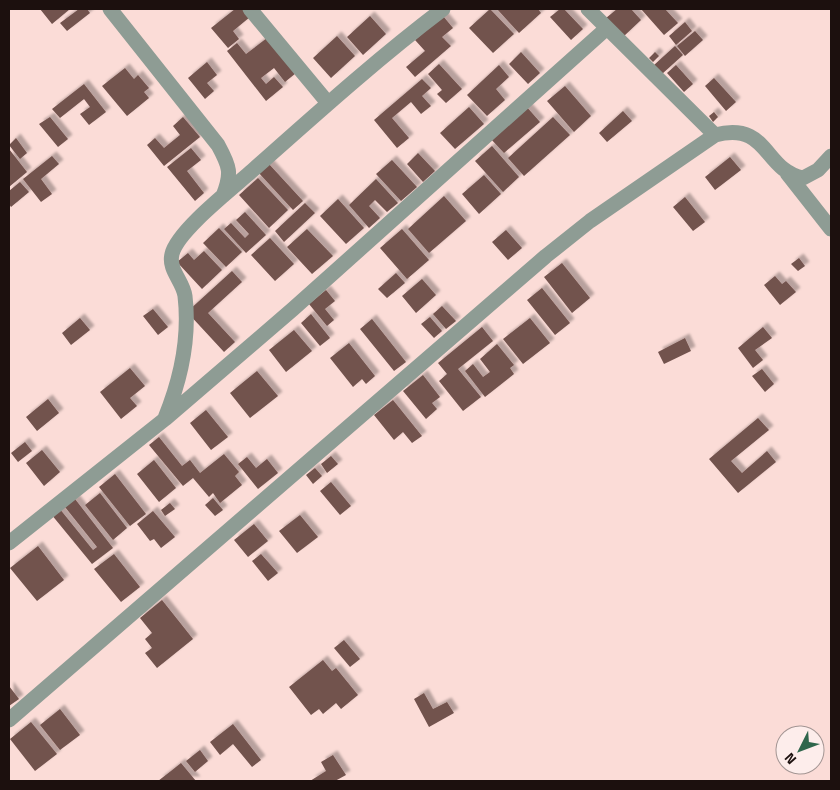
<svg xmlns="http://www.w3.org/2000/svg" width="840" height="790" font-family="'Titillium Web',sans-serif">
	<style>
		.building { fill: #72524d; filter: url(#shadow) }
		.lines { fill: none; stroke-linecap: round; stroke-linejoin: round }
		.minor { stroke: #8e9c94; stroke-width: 15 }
	</style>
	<defs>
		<filter id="shadow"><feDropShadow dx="4.5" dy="-4.5" stdDeviation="1" flood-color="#0004"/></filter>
	</defs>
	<rect width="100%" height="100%" fill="#fbdcd7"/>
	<path class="building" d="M40 9H70L52 24Z
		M79 9H87L90 13 67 31 60 23Z
		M235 9H243L250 17 233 31 239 39 228 48 211 28Z
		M490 9 514 34 493 53 469 28Z
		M497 9H538L541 13 519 33Z
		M560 9H564L583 29 571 40 550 17Z
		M617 9H631L641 20 623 37 606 18Z
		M641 9H665L678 23 664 35Z
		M370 16 386 34 363 55 347 37Z
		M443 16 453 28 442 37 451 46 415 77 406 67 425 51 415 40Z
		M685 22 692 31 676 45 669 36Z
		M695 31 703 40 685 56 677 46Z
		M337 36 355 56 331 78 313 58Z
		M267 38 296 73 285 82 274 68 261 78 266 84 274 77 283 87 266 101 227 51 237 43 246 54Z
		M675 46 683 55 662 74 654 65Z
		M521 52 540 73 528 84 509 64Z
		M655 52 659 56 653 62 649 58Z
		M207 62 217 75 207 83 214 91 205 99 188 78Z
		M439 64 462 89 446 103 437 94 442 90 428 74Z
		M499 65 509 77 496 89 505 100 487 116 467 95Z
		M676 65 693 84 684 92 667 73Z
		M125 68 134 79 138 75 149 88 144 92 149 98 127 116 102 86Z
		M714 78 736 102 726 111 705 86Z
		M422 79 431 88 422 96 431 106 421 114 411 102 392 118 409 138 397 148 374 120Z
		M84 84 106 112 89 125 80 114 90 107 84 99 60 118 52 109Z
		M565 86 591 116 574 132 547 101Z
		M525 105 540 122 504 153 489 137Z
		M469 107 484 124 455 149 440 133Z
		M623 111 632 121 607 142 599 133Z
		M714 112 718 117 713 122 709 116Z
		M50 117 68 139 58 147 39 124Z
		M183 117 200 137 164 166 147 145 155 138 164 148 180 135 173 126Z
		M553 117 570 135 524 176 508 158Z
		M16 138 27 153 20 159 9 145Z
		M492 146 519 177 503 192 475 161Z
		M191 148 201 160 187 171 204 193 195 201 167 167Z
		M9 149 27 172 9 187Z
		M418 153 435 171 423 182 407 164Z
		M52 156 59 164 41 179 52 194 41 202 23 179Z
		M730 157 741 170 715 190 705 177Z
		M392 160 417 187 401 201 376 174Z
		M268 163 303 201 293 210 258 172Z
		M484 175 501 194 479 214 462 194Z
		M258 178 288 210 269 228 239 195Z
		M376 179 398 203 387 212 375 200 369 206 380 218 369 228 349 205Z
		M20 182 29 192 11 207 9 204V191Z
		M444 196 466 221 429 253 408 229Z
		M685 197 705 222 693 231 673 207Z
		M338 199 364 228 346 244 320 216Z
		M305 203 315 213 284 242 275 231Z
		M245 212 266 235 246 253 224 229 231 223 245 238 249 234 236 220Z
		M219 228 242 252 226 267 203 243Z
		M307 229 333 256 312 274 287 247Z
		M402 229 429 260 407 279 380 248Z
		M506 230 522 248 508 260 492 242Z
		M270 238 294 264 275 281 251 255Z
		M204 251 222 270 202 289 177 262 188 253 194 260Z
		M799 258 805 266 798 271 791 264Z
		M562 263 590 298 572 313 544 277Z
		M232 271 242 282 208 313 235 342 224 352 187 312Z
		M396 273 405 283 387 298 378 289Z
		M775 276 782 284 786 281 796 292 780 305 764 285Z
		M422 279 436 295 416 313 402 296Z
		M542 288 570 323 555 335 527 300Z
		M326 290 335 301 325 309 334 320 327 326 309 304Z
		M442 306 456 321 446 329 433 314Z
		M153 309 168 327 158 335 143 316Z
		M311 314 330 338 320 346 301 323Z
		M430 317 442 331 434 338 421 324Z
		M80 318 90 330 71 345 62 333Z
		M530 318 550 343 523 364 503 339Z
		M372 319 406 362 394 371 360 329Z
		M482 327 493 341 458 369 481 397 463 411 439 381 447 374 438 363Z
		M763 327 772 338 755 350 763 360 753 368 738 348Z
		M294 330 312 351 286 372 269 350Z
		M685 338 691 351 664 364 658 352Z
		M349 343 375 376 366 384 362 379 353 387 330 358Z
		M497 344 514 365 510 368 514 374 485 397 465 371 473 364 483 377 490 372 480 359Z
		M130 368 145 386 130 398 137 406 121 419 100 392Z
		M762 369 774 384 765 392 752 376Z
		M257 371 278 396 250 418 230 393Z
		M423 375 440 397 432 403 437 409 426 419 403 391Z
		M48 399 59 413 37 431 26 417Z
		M393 400 422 436 412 443 403 432 394 440 374 415Z
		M206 410 228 437 211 450 190 423Z
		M758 418 769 430 731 461 742 473 767 451 776 462 738 493 709 459Z
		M159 437 182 466 190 460 200 473 224 454 239 472 235 476 242 485 220 503 213 493 209 497 193 478 183 486 149 445Z
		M25 442 32 451 18 462 11 453Z
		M42 450 60 472 44 486 26 463Z
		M331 456 338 464 327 473 321 464Z
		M247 457 256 468 267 459 278 473 258 489 238 464Z
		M154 460 176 488 159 502 137 474Z
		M315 468 322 476 313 484 306 475Z
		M115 474 146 514 130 526 99 487Z
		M331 482 351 506 340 515 320 491Z
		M100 493 127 528 113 540 85 505Z
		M213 498 223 510 215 516 205 505Z
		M75 499 113 548 92 564 51 514 59 508 93 550 97 547 65 507Z
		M170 503 175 509 165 516 161 510Z
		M153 511 175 537 161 548 154 539 150 541 137 524Z
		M300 515 318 537 297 553 279 531Z
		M254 524 268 541 248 557 234 540Z
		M38 546 64 580 37 601 10 568Z
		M114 554 140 587 121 602 94 569Z
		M261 554 278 573 268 581 252 561Z
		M162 600 193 639 157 668 145 653 152 648 145 639 152 633 140 618Z
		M344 640 360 659 350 667 334 648Z
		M323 660 332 671 336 668 358 695 341 709 336 703 323 714 319 709 311 715 289 687Z
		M9 686 19 699 9 706Z
		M424 693 433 709 447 702 454 713 429 727 414 699Z
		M60 709 80 735 60 750 40 725Z
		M31 722 57 754 35 771 10 739Z
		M233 724 261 760 252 767 233 744 220 755 210 742Z
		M200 750 208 761 195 772 186 761Z
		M333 755 346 775 335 781H310L326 771 321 762Z
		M181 763 196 781H158L171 771Z"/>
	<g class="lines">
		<path class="minor" d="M110 9 218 145C230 167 232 173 223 196
			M250 9 328 103
			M588 9 715 135
			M787 173 831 229
			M165 418C181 379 190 339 185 296 183 281 168 270 172 254 177 231 234 187 253 170 315 115 377 59 443 9
			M9 543 165 419 293 309 607 28
			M9 720 546 256 590 221 715 135C769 121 763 170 803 178L818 170 831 156"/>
	</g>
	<rect width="840" height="790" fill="none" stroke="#1c100e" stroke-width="20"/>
	<g transform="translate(800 750) rotate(228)"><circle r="24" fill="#fdedeb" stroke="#a39593"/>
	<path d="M0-4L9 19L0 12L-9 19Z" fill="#2f664c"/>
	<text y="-8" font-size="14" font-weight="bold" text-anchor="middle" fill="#1c100e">N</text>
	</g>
</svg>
